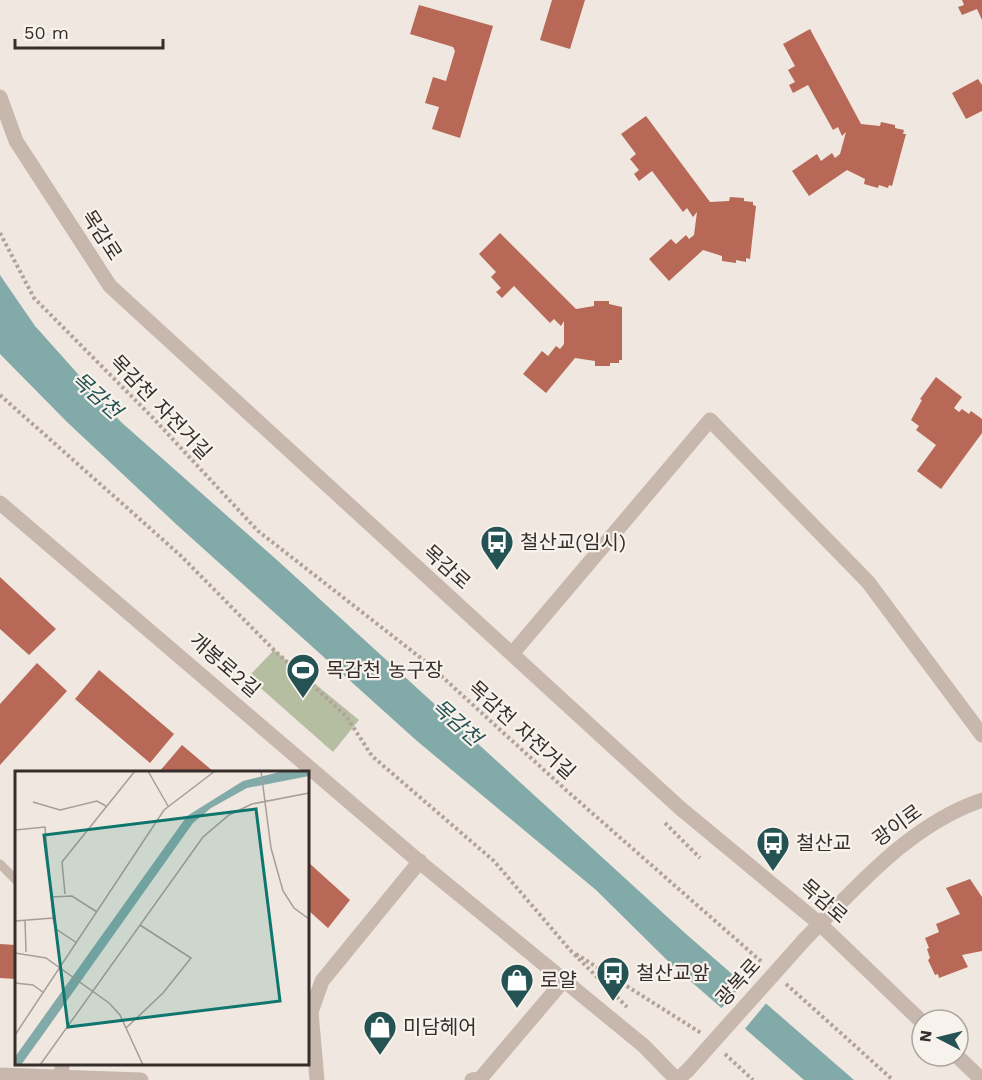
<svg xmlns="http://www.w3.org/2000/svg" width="982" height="1080" font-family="'Work Sans','Noto Sans KR',sans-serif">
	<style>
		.green { fill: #b6bea1 }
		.water { fill: #82aaa9 }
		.pier { fill: #f0e8e0 }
		.building { fill: #b86856 }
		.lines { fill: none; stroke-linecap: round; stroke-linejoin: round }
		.path { stroke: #b3a297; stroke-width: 4; stroke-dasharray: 3 3; stroke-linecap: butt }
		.service { stroke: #c7b7ad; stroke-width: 9 }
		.pedestrian { stroke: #c7b7ad; stroke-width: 15 }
		.minor { stroke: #c7b7ad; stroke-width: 15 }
		.tertiary { stroke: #c7b7ad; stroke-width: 15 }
		.tertiary-bridge { stroke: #c7b7ad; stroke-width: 15 }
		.labels { text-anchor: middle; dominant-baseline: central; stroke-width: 4.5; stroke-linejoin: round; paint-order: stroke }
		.street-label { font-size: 20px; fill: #372e2b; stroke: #f8f2ec }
		.poi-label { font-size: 20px; fill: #372e2b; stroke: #f8f2ec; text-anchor: start }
		.water-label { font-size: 21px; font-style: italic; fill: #255353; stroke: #f8f2ec }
		.inset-road { fill: none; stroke: #a69e98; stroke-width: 1.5 }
		.view { fill: #0f766e; fill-opacity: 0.15; stroke: #0f766e; stroke-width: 3 }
		.inset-edge { fill: none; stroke: #372e2b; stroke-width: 3 }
	</style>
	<rect width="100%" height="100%" fill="#f0e8e0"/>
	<path class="green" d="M274 650 359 720 333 752 248 677Z"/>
	<path class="water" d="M0 275 35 326 121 422 277 560 686 934 854 1080H804L672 965 596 890 417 741 177 525 67 422 0 354Z"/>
	<path class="pier" d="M745 981 768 1001 743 1031 719 1011Z"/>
	<path class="building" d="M552 0H585L570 49 540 40Z
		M962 0H982V20L977 9 962 15 958 7 964 5Z
		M419 5 493 26 460 138 432 129 439 107 425 103 433 77 446 81 455 51 453 47 410 34Z
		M810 29 861 124 880 126 881 122 895 125V128L904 130 903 134H906L892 186 889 185 888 188 879 185 878 188 864 184 865 179 847 170 809 196 792 171 817 154 821 161 832 153 835 158 840 154 846 132 842 136 838 127 833 130 808 85 793 93 789 85 795 82 788 70 795 66 783 44Z
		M978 79 982 85V111L966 119 952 93Z
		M646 116 710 202 729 201 730 197 744 198V201L753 202V205L756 206 750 259 746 258V262L736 260V263L722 261V256L703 250 669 281 649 259 671 239 676 244 686 235 689 239 694 235 697 212 693 217 687 208 683 212 652 171 639 181 634 174 639 170 630 159 636 154 621 134Z
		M500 233 576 309 594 306V301H609V304L622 307V360H619V363H610V366H595V361L575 358 546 393 523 374 542 351 548 356 556 346 560 349 564 344V321L561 326 554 319 550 323 514 286 502 298 496 292 501 288 491 277 496 272 479 254Z
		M936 377 962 397 954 408 959 412 962 409 969 414 971 411 982 419V433L941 489 917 471 936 445 916 430 919 426 911 420 922 400 920 399Z
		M0 577 56 629 29 655 0 629Z
		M37 663 67 691 0 765V704Z
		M99 670 174 734 150 763 75 699Z
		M182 745 214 772H159Z
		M308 862 350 900 328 928 308 910Z
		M970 879 982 897V951L962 955 968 967 939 978 938 974 935 975 928 960 930 958 927 949 929 948 925 938 939 932 936 924 960 914 946 888Z
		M0 944 16 945V979L0 978Z"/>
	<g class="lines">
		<path class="path" d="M0 233 34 298 153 418 258 531 426 662 567 791 763 963
			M0 395 179 554 274 650 346 716 372 756 494 861 570 950 627 1007
			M665 823 700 858
			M576 954 701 1033
			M786 984 893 1080
			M725 1054 753 1080"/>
		<path class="service" d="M0 864 16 880"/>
		<path class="pedestrian" d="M62 1064V1077"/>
		<path class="minor" d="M0 97 16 141 110 286 680 808 820 924 922 1022
			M0 503 422 864 644 1046 677 1080
			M512 654 710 420 868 582 982 735
			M957 1056 982 1080
			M0 1075 141 1080
			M317 1080 311 1012 322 981 420 861
			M472 1080 480 1079 564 980"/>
		<path class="tertiary" d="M805 939C858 886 909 825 982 800
			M677 1080 688 1070"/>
		<path class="tertiary-bridge" d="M688 1070 805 939"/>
	</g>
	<defs>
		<symbol id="bus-pin" viewBox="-11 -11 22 30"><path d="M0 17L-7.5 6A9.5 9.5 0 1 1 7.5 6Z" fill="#255353" stroke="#f8f2ec"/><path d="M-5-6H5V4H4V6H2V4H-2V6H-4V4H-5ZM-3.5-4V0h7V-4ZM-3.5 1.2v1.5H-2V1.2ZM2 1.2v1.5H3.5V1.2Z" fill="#fff"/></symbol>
		<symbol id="stadium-pin" viewBox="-11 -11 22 30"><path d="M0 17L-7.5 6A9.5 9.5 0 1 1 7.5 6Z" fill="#255353" stroke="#f8f2ec"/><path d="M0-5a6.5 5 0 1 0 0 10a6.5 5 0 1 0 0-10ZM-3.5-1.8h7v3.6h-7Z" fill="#fff"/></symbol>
		<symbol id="shop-pin" viewBox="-11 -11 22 30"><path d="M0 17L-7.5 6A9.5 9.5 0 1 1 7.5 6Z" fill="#255353" stroke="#f8f2ec"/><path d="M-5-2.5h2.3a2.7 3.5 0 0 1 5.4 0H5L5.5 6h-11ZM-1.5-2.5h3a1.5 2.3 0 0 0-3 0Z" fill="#fff"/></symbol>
	</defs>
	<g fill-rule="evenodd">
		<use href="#bus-pin" x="478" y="523" width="38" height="52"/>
		<use href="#stadium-pin" x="284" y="651" width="38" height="52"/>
		<use href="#bus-pin" x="754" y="824" width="38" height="52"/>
		<use href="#bus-pin" x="594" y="954" width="38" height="52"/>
		<use href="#shop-pin" x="498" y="961" width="38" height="52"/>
		<use href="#shop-pin" x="361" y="1008" width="38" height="52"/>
	</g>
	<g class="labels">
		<g class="street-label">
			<text transform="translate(102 235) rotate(57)">목감로</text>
			<text transform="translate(161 407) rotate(46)">목감천 자전거길</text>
			<text transform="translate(447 567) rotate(42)">목감로</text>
			<text transform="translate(225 665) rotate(41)">개봉로2길</text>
			<text transform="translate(522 730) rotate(42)">목감천 자전거길</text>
			<text transform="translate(897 825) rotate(-36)">광이로</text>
			<text transform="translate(824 901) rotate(41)">목감로</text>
			<text transform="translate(738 982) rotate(-48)">광복로</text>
		</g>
		<g class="poi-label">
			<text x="520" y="542">철산교(임시)</text>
			<text x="326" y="670">목감천 농구장</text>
			<text x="796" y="843">철산교</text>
			<text x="636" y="973">철산교앞</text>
			<text x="540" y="980">로얄</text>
			<text x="403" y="1027">미담헤어</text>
		</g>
		<g class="water-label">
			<text transform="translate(97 395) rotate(42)">목감천</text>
			<text transform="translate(457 722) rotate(42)">목감천</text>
		</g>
	</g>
	<g transform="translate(15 771)">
		<rect width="294" height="294" fill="#f0e8e0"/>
		<path d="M269 0H294V5L232 17 196 37 178 52 29 262 6 294H0V286L172 45 228 10Z" fill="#82aaa9"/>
		<path class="inset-road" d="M133 0 153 35M246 0 256 77 268 120 279 137 294 148M18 31 45 39 82 30 91 35M0 59 30 56 38 147 0 150M50 123 47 91 120 0M36 126 57 125 82 141M38 147 41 158 62 172M10 149 11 181M0 182 31 187 94 232 105 244 128 294M0 212 18 214 29 222M111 257 148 222 176 187 125 154M0 264 149 39 200 0M25 294 188 66 214 44 237 33 294 22"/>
		<path class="view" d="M241 38 265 230 53 256 29 64Z"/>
		<rect width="294" height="294" class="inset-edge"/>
	</g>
	<g transform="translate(940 1038) rotate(277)"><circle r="28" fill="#f8f2ec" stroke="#aba49f" stroke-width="1.5"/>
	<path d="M0-4.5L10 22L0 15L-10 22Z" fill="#255353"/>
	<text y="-9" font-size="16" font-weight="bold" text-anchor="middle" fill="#372e2b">N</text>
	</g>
	<path d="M15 39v9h148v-9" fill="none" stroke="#372e2b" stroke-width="3"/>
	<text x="24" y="39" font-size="18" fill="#372e2b" stroke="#f8f2ec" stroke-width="4.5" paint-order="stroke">50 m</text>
</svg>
